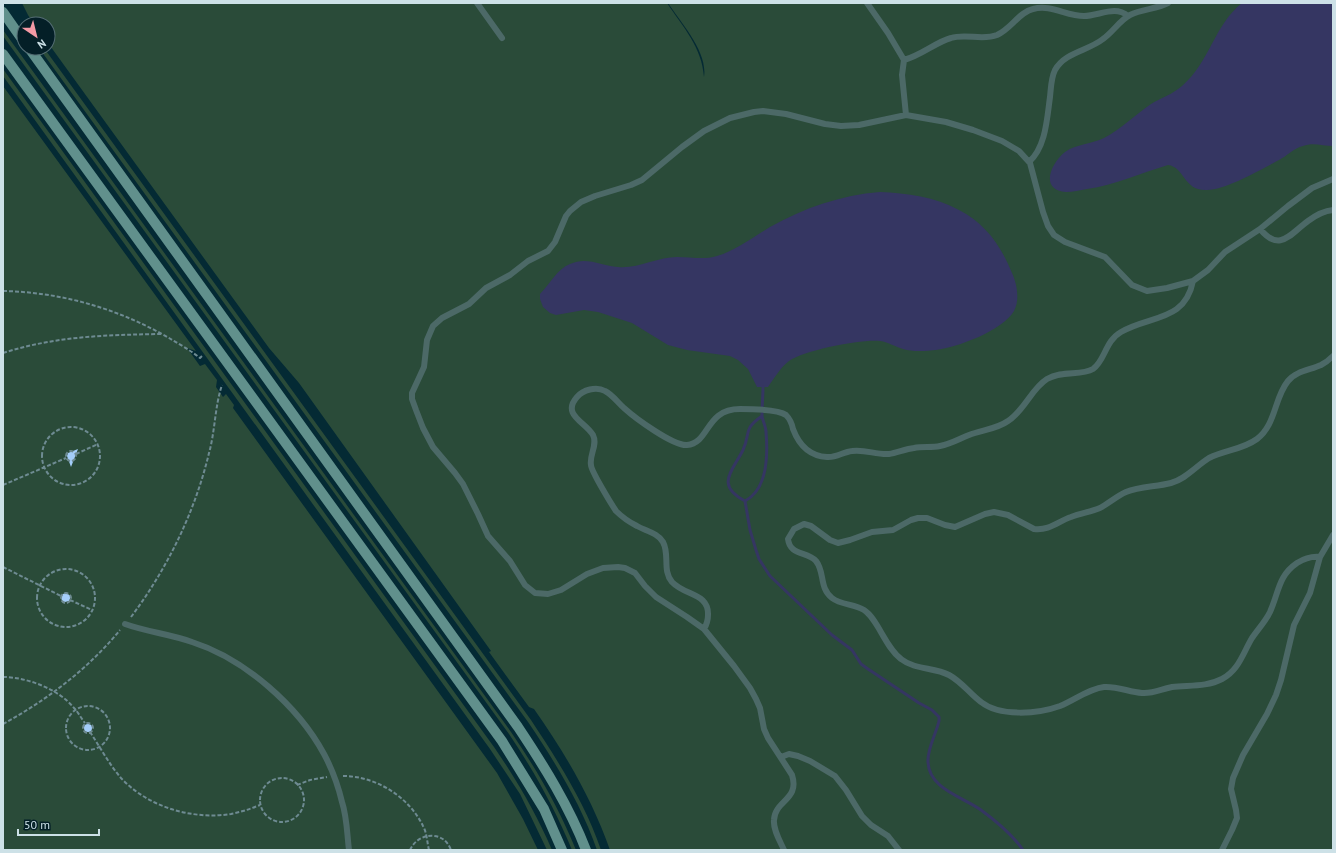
<svg xmlns="http://www.w3.org/2000/svg" width="1336" height="853" font-family="'PT Sans',sans-serif">
	<style>
		.green { fill: #2a4b39 }
		.water { fill: #353662 }
		.lines { fill: none; stroke-linecap: round; stroke-linejoin: round }
		.stream { stroke: #353662; stroke-width: 3 }
		.building { fill: #a4cdf9 }
		.path { stroke: #6e8b92; stroke-width: 2; stroke-dasharray: 4 2; stroke-linecap: butt }
		.lane { stroke: #4c6967; stroke-width: 6 }
		.secondary { stroke: #61908c; stroke-width: 10 }
	</style>
	<rect width="100%" height="100%" fill="#042a34"/>
	<path class="green" d="M22 3H667C683 27 702 47 704 77 708 52 681 23 668 3H1333V850H610C592 799 565 753 534 709L529 707 489 652 491 651 299 383 269 348 48 43V24H34L28 15Z
		M3 30 511 732C537 770 559 808 576 850H572C555 809 534 771 509 734L3 36Z
		M39 48H44L531 720C558 761 585 803 601 850H597C581 804 555 762 528 722Z
		M3 69 494 747C516 779 536 813 552 850H547L520 794 490 749 3 76Z
		M3 86 196 351 187 348 200 366 205 364 217 380 216 387 223 397 226 394 234 405 233 408 497 773 523 819 538 850H3Z"/>
	<path class="water" d="M1242 3H1333V146C1323 146 1313 142 1303 146 1294 148 1287 156 1279 160 1262 169 1226 190 1207 190 1183 191 1185 167 1168 165 1141 173 1115 185 1087 189 1080 190 1073 192 1066 192 1039 190 1051 163 1065 152 1076 144 1092 144 1104 138 1121 129 1135 115 1151 104 1161 98 1173 94 1182 86 1210 62 1214 25 1242 3Z
		M880 192C907 193 935 197 959 210 986 224 1001 246 1012 273 1017 284 1020 300 1014 311 1002 331 958 347 936 350 927 351 912 352 903 349 895 347 889 342 880 341 861 339 805 350 789 361 781 367 774 378 768 387H757L748 369 738 360 730 356 687 350 668 345 632 323 598 312 584 310 556 315 550 313 543 307 540 299V294C550 284 557 269 570 264 587 256 601 266 618 267 637 269 658 257 677 257 691 257 704 260 717 256 736 250 753 237 770 227 804 208 841 195 880 192Z"/>
	<g class="lines">
		<path class="stream" d="M763 387C763 396 762 405 762 415 762 420 766 426 766 432 768 455 768 489 745 501L750 530 756 550 759 559 770 576 832 635 852 650 861 664 868 669 919 703 932 710 939 717V721C936 734 927 749 928 762 929 789 963 797 981 810 996 821 1012 834 1023 850
			M745 501C715 485 732 472 743 450 751 433 742 430 762 416"/>
	</g>
	<path class="building" d="M78 449 71 467 67 456 68 453Z
		M66 593 71 596 69 601 65 602 62 601 61 597 63 594Z
		M84 728a4 4 0 1 1 8 0a4 4 0 1 1-8 0Z"/>
	<g class="lines">
		<path class="path" d="M3 291C61 292 119 309 169 338 179 344 190 350 200 358L202 356
			M3 353C56 336 106 335 161 334
			M42 456a29 29 0 1 1 58 0a29 29 0 1 1-58 0Z
			M66 456a5 5 0 1 1 10 0a5 5 0 1 1-10 0Z
			M76 454 98 444
			M3 485 66 458
			M3 567 61 596
			M37 598a29 29 0 1 1 58 0a29 29 0 1 1-58 0Z
			M61 598a5 5 0 1 1 10 0a5 5 0 1 1-10 0Z
			M70 600 92 610
			M131 617C167 569 195 512 209 453 215 432 215 405 222 385
			M3 677C26 677 59 689 74 708 78 712 81 718 85 723
			M66 728a22 22 0 1 1 44 0a22 22 0 1 1-44 0Z
			M83 728a5 5 0 1 1 10 0a5 5 0 1 1-10 0Z
			M3 724C47 700 88 669 120 630
			M90 732C100 747 109 764 121 778 148 807 192 820 231 814 241 812 250 809 260 805
			M343 776C376 776 409 797 423 826 427 833 427 842 429 850
			M260 800a22 22 0 1 1 44 0a22 22 0 1 1-44 0Z
			M297 785 310 780 327 777
			M410 850C418 832 444 830 451 850"/>
		<path class="lane" d="M477 3 502 38
			M867 3 888 33 904 60 902 75 906 115
			M904 60C922 55 936 42 951 38 966 33 982 41 997 35 1012 28 1019 12 1033 9 1051 4 1066 16 1084 16 1099 16 1115 5 1128 16
			M1029 162C1046 147 1047 118 1050 97 1051 88 1051 78 1055 70 1065 52 1088 51 1103 39 1113 32 1120 20 1130 15 1142 9 1157 9 1168 3
			M1260 229C1280 253 1290 234 1308 221 1316 215 1323 211 1333 210
			M1320 557C1311 556 1305 558 1297 563 1278 576 1279 592 1270 612 1265 622 1258 629 1252 638 1243 653 1239 670 1222 679 1207 687 1189 685 1172 687 1162 689 1152 694 1142 693 1129 692 1117 686 1104 687 1088 689 1075 700 1060 706 1038 714 1000 717 981 702 970 694 962 682 949 675 934 667 915 670 901 659 885 647 878 619 864 610 854 604 841 605 832 598 819 588 825 572 816 561 807 551 790 556 788 539L794 529 804 524 811 526 830 540 838 543 850 540 872 532 893 530 911 520 918 518H927L945 525 955 527 985 514 994 512 1008 515 1034 529C1049 531 1059 521 1071 517 1081 513 1091 512 1100 508 1109 503 1117 496 1126 492 1140 486 1156 487 1171 483 1186 479 1196 466 1209 458 1224 450 1242 450 1257 439 1276 425 1274 398 1288 381 1296 371 1310 370 1321 365 1325 363 1329 360 1333 356
			M125 624C147 632 170 634 192 642 245 659 298 706 324 754 332 769 338 785 342 802 347 817 347 834 349 850
			M704 629C707 624 708 620 708 615 709 593 685 596 672 582 662 570 670 555 663 542 658 533 646 531 637 526 629 522 622 517 616 511 612 505 591 471 591 465 589 455 598 445 593 435 586 422 561 415 577 397 583 390 596 386 605 391 613 395 618 403 624 408 635 418 673 446 687 445 710 443 705 409 740 409 750 409 778 409 786 415 790 419 792 424 793 429 799 445 809 456 827 457 836 458 843 452 852 451 865 449 876 455 889 454 897 453 905 449 914 448 923 446 931 448 940 446 951 444 959 439 969 435 982 430 997 429 1008 421 1025 410 1031 389 1047 379 1062 370 1081 376 1093 369 1105 361 1105 341 1121 332 1150 315 1185 322 1193 281
			M781 757 789 754 798 756 810 761 835 776 846 790 862 816 871 825 888 836 899 850
			M784 850C780 841 773 830 774 820 775 800 800 800 792 775L768 738 764 729 760 708 756 699 750 688 734 666 704 629 687 617 656 597 645 586 635 573 625 568 618 567 603 568 587 574 561 590 548 594 535 593 525 585 510 561 488 536 478 514 463 484 455 473 433 447 423 428 416 410 412 399V393L424 367 427 340 433 326 442 318 469 304 486 288 510 275 528 261 548 251 555 242 566 216 570 211 581 202 595 196 631 185 642 180 682 147 704 131 730 118 754 112 763 111 786 114 825 124 841 126 859 125 906 115 946 122 973 130 1002 141 1019 151 1030 163 1043 212 1048 226 1054 235 1065 242 1105 257 1132 285 1147 291 1167 288 1193 281 1208 270 1225 252 1260 229 1288 206 1312 188 1333 179
			M1222 850 1232 830 1237 818 1236 810 1231 789 1233 778 1243 755 1267 714 1276 695 1281 680 1294 625 1310 593 1320 557 1333 535"/>
		<path class="secondary" d="M3 12 24 42
			M29 48 518 727C544 766 569 806 586 850
			M3 54 502 741 544 809 562 850"/>
	</g>
	<rect width="1336" height="853" fill="none" stroke="#cde1e7" stroke-width="8"/>
	<g transform="translate(36 36) rotate(145)"><circle r="19" fill="#041f27" stroke="#546d74"/>
	<path d="M0-3L7 15L0 10L-7 15Z" fill="#f49aa5"/>
	<text y="-6" font-size="11" font-weight="bold" text-anchor="middle" fill="#cde1e7">N</text>
	</g>
	<path d="M18 829v6h81v-6" fill="none" stroke="#cde1e7" stroke-width="2"/>
	<text x="24" y="829" font-size="12" fill="#cde1e7" stroke="#041f27" stroke-width="3" paint-order="stroke">50 m</text>
</svg>
